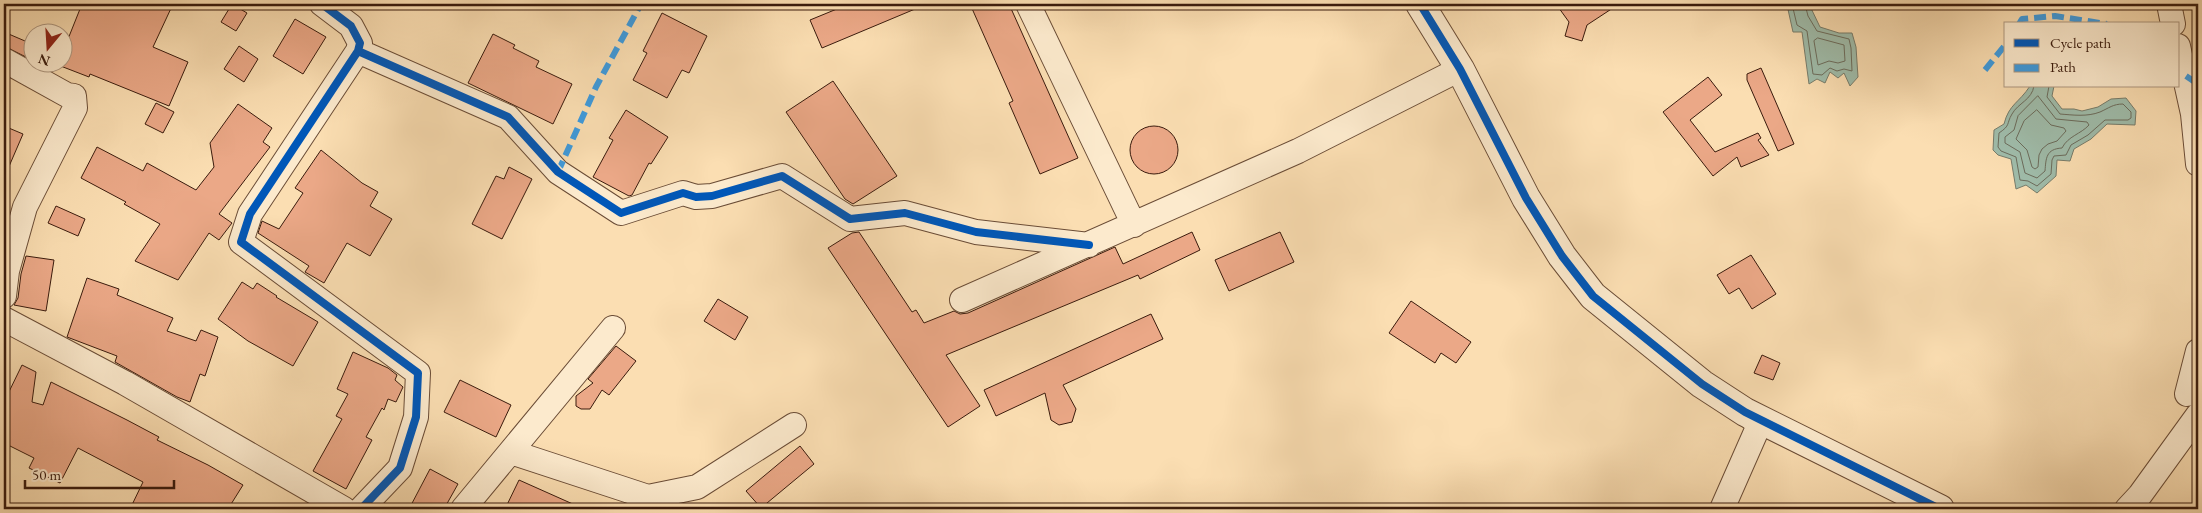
<svg xmlns="http://www.w3.org/2000/svg" width="2202" height="513" font-family="'EB Garamond',serif">
	<style>
		.water { fill: #9fbcaa; stroke: #777c6b }
		.lines { fill: none; stroke-linecap: round; stroke-linejoin: round }
		.shore { stroke: #6c6c5c; stroke-width: 1 }
		.building { fill: #eba887; stroke: #3a1b0d }
		.minor-casing { stroke: #6a4c36; stroke-width: 26 }
		.tertiary-casing { stroke: #6a4c36; stroke-width: 30 }
		.minor { stroke: #fceacd; stroke-width: 24 }
		.tertiary { stroke: #fceacd; stroke-width: 28 }
		.quiet { stroke: #3e9bde; stroke-width: 6; stroke-dasharray: 12 6; stroke-linecap: butt }
		.cycleway-casing { stroke: #fceacd; stroke-width: 11 }
		.cycleway { stroke: #0057b8; stroke-width: 8 }
	</style>
	<rect width="100%" height="100%" fill="#fbdeb2"/>
	<filter id="stains"><feTurbulence type="fractalNoise" baseFrequency=".004" numOctaves="4"/><feColorMatrix values="0 0 0 0 .2 0 0 0 0 .09 0 0 0 0 .02 0 0 0 .5 -.17"/></filter>
	<radialGradient id="worn" r=".72"><stop offset=".6" stop-color="#630" stop-opacity="0"/><stop offset="1" stop-color="#630" stop-opacity=".3"/></radialGradient>
	<path class="water" d="M1778 4H1809L1820 27 1839 33H1852L1856 47 1858 77 1850 86 1844 73 1838 78 1830 72 1825 83 1817 79 1809 84 1802 32H1793L1787 5Z
		M2030 86H2054L2052 96 2062 109H2074L2082 111 2098 107 2111 99 2126 98 2136 111 2135 125 2107 124 2091 139 2074 149 2070 161 2057 160 2056 176 2037 193 2026 185 2016 189 2011 159 1998 155 1993 150 1994 130 2004 124C2009 104 2019 103 2030 86Z"/>
	<g class="lines">
		<path class="shore" d="M1792 4 1797 25 1807 31 1813 74 1822 75 1830 68 1837 71 1844 69 1852 71 1851 48 1849 39 1817 31 1808 16 1805 4
			M1818 38 1844 45 1845 61 1838 63 1829 61 1818 65 1814 41Z
			M2034 86C2032 100 2018 103 2012 114 2006 124 2011 125 1999 133L1998 147 2001 151 2016 157 2020 180 2028 181 2037 186 2051 174 2052 160 2054 156 2066 155 2071 145 2088 135 2105 120H2128L2131 118V112L2123 104C2113 104 2109 108 2100 112 2087 117 2073 115 2060 114L2047 97 2049 86
			M2038 96 2056 119 2087 122 2089 125C2081 134 2068 136 2062 148 2046 149 2046 158 2045 171L2037 178 2025 173 2020 152 2005 143V137L2014 130 2018 116Z
			M2037 110 2051 125 2064 128 2066 131 2057 141 2048 144 2042 149 2039 155 2038 167 2035 169 2032 167 2027 150 2016 139 2024 121Z"/>
	</g>
	<path class="building" d="M82 4H173L153 47 188 62 169 106 90 74 89 77 58 65 59 62H62V54Z
		M232 4 247 13 236 31 221 22Z
		M849 4H927L822 48 810 20Z
		M970 4H1009L1078 158 1040 174 1009 103 1013 101Z
		M1556 4H1619L1587 25 1582 41 1565 36 1569 22Z
		M662 13 707 36 689 73 682 70 667 98 633 80 647 53 643 51Z
		M295 19 326 37 303 74 273 56Z
		M4 32 32 44V60L4 46Z
		M493 34 515 45 513 48 539 61 536 67 572 84 553 124 468 83Z
		M239 46 258 59 244 82 224 69Z
		M1761 68 1794 144 1778 151 1747 80V74Z
		M1708 77 1722 95 1690 120 1715 152 1758 133 1761 138 1758 140 1769 155 1741 167 1737 157 1713 176 1663 112Z
		M833 81 897 176 853 204 845 199 786 112Z
		M156 103 174 112 163 133 145 124Z
		M238 104 272 128 263 142 270 147 219 214 232 223 219 240 209 233 178 280 135 261 160 224 124 204 126 202 81 178 97 147 143 171 147 163 196 190 214 167 210 143Z
		M626 110 668 137 651 164 649 163 632 195 629 196 593 177 613 140 609 138Z
		M1130 150a24 24 0 1 1 48 0a24 24 0 1 1-48 0Z
		M4 126 23 134 4 178Z
		M321 150 362 183 378 192 370 206 392 219 370 256 347 243 324 283 305 272 309 266 258 233 262 221 279 229 303 193 295 188Z
		M509 167 532 179 502 239 472 224 496 176 504 179Z
		M56 206 85 219 78 236 48 223Z
		M859 232 912 312 916 310 924 323 954 311 960 314 968 313 1115 247 1123 264 1192 232 1200 250 1140 279 1138 275 946 355 980 406 948 427 828 248 852 233Z
		M1280 232 1294 262 1229 291 1215 260Z
		M1751 255 1776 294 1752 309 1739 288 1729 294 1717 275Z
		M26 256 54 260 46 311 14 305 18 298 21 274Z
		M87 278 119 289 117 295 173 318 167 331 196 341 201 330 218 337 205 376 200 374 190 402 177 397 115 362 117 356 67 337Z
		M242 282 253 289 257 283 277 296 276 297 318 322 293 366 248 341 218 319Z
		M718 299 748 317 735 340 704 321Z
		M1411 301 1471 342 1456 363 1441 353 1435 363 1389 333Z
		M1151 314 1163 339 1063 385 1076 409 1072 422 1059 425 1051 420 1045 393 996 416 984 390Z
		M616 346 636 361 609 395 602 390 590 409H581L576 406V396L593 383 588 379Z
		M353 352 388 368 397 375 395 380 403 387 396 402 388 399 384 410 382 408 366 437 372 440 346 489 313 471 342 419 336 416 348 394 337 389Z
		M1762 355 1780 363 1773 380 1754 373Z
		M22 365 36 372 32 402 43 405 51 382 127 420 159 437 157 440 208 465 243 485 228 509H130L143 482 78 448 60 483 29 468 34 458 4 443V402Z
		M460 380 511 405 496 437 444 412Z
		M800 446 814 464 761 508 746 491Z
		M430 469 458 484 444 509H409Z
		M519 480 584 509H505Z"/>
	<g class="lines">
		<defs>
			<path id="minor" d="M322 4 351 26 360 43 358 51 250 214 241 242 418 373 416 417 400 468 361 509
				M1028 4 1134 225
				M2169 4 2173 24
				M2178 46 2193 114 2198 164
				M358 51 508 117 558 172 621 213 683 193 696 197 712 196 782 176 850 219 905 213 976 232 1089 245
				M4 60 67 95 74 96 75 108 25 207 7 271 4 296
				M962 300 1298 151 1460 69
				M4 319 125 383 344 509
				M2187 394 2198 351
				M511 452 648 497 697 487 794 425
				M463 509 613 328
				M1722 509 1759 425 1745 412
				M2127 509 2140 495 2198 415"/>
			<path id="tertiary" d="M1420 4 1460 69 1526 198 1562 256 1593 296 1702 384 1745 412 1940 509"/>
		</defs>
		<use href="#minor" class="minor-casing"/>
		<use href="#tertiary" class="tertiary-casing"/>
		<use href="#minor" class="minor"/>
		<use href="#tertiary" class="tertiary"/>
		<path class="quiet" d="M2019 24 2022 19 2055 16 2107 24
			M1985 70 2006 44
			M2186 76 2198 84
			M558 172 596 87 641 4"/>
		<defs>
			<path id="cycleway" d="M322 4 351 26 360 43 358 51 250 214 241 242 418 373 416 417 400 468 361 509
				M1420 4 1460 69 1526 198 1562 256 1593 296 1702 384 1745 412 1940 509
				M358 51 508 117 558 172 621 213 683 193 696 197 712 196 782 176 850 219 905 213 976 232 1089 245"/>
		</defs>
		<use href="#cycleway" class="cycleway-casing"/>
		<use href="#cycleway" class="cycleway"/>
	</g>
	<rect width="2202" height="513" fill="none" stroke="#fbdeb2" stroke-width="20"/>
	<rect x="5" y="5" width="2192" height="503" fill="none" stroke="#3a1b0d" stroke-width="2.5"/>
	<rect x="10" y="10" width="2182" height="493" fill="none" stroke="#3a1b0d"/>
	<rect x="2004" y="22" width="175" height="65" fill="#fceacd" stroke="#ae9780"/>
	<rect x="2014" y="39" width="25" height="8" fill="#0057b8" stroke="#ae9780"/>
	<text x="2050" y="48" font-size="15" fill="#3a1b0d">Cycle path</text>
	<rect x="2014" y="64" width="25" height="8" fill="#3e9bde" stroke="#ae9780"/>
	<text x="2050" y="72" font-size="15" fill="#3a1b0d">Path</text>
	<g transform="translate(48 48) rotate(198)"><circle r="24" fill="#fceacd" stroke="#ae9780"/>
	<path d="M0-4L9 19L0 12L-9 19Z" fill="#8f2418"/>
	<text y="-8" font-size="14" font-weight="bold" text-anchor="middle" fill="#3a1b0d">N</text>
	</g>
	<path d="M25 480v8h149v-8" fill="none" stroke="#3a1b0d" stroke-width="2.5"/>
	<text x="32" y="480" font-size="15" fill="#3a1b0d" stroke="#fceacd" stroke-width="4" paint-order="stroke">50 m</text>
	<rect width="100%" height="100%" filter="url(#stains)"/>
	<rect width="100%" height="100%" fill="url(#worn)"/>
</svg>
